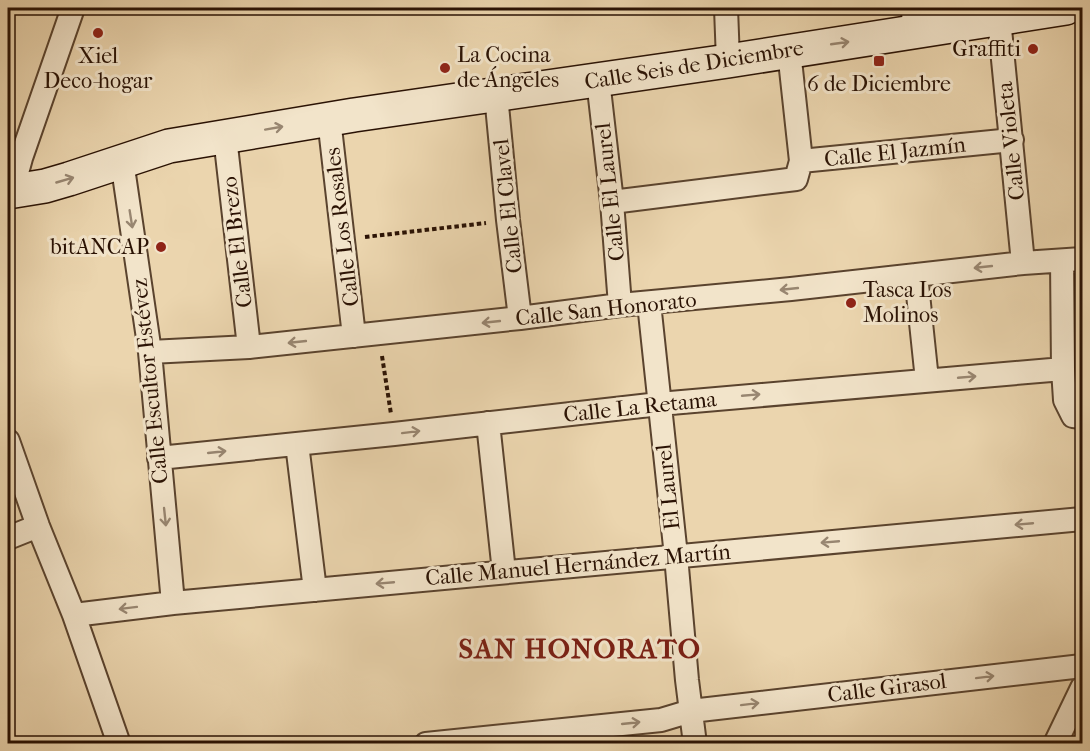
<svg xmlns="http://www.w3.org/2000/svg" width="1090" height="751" font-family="'IM FELL French Canon',serif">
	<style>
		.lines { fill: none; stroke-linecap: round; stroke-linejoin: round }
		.street-casing { stroke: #5a432e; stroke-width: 26 }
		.secondary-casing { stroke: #2a1204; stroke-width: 36 }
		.path { stroke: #2a1204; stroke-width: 4; stroke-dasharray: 4.5 3; stroke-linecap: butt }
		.street { stroke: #f2e4ca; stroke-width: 22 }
		.secondary { stroke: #f2e4ca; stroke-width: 33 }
		.oneway { stroke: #988671 }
		.poi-dot { fill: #8f2418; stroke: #f2e4ca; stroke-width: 2 }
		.labels { text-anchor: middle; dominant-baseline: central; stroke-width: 6; stroke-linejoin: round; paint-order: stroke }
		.poi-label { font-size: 22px; fill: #2a1204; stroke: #f2e4ca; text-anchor: end }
		.street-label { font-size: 22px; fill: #2a1204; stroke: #f2e4ca }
		.district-label { font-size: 28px; font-weight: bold; letter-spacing: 1.5px; fill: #7a1f14; stroke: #f2e4ca }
	</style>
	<rect width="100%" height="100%" fill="#ebd5ae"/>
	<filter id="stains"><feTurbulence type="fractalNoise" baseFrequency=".00333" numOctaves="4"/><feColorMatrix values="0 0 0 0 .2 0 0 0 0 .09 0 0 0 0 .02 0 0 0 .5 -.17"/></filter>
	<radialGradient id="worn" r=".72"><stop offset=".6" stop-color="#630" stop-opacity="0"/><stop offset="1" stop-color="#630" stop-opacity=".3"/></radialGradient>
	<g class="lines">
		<defs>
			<path id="street" d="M726 8 728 61
				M913 8 914 32
				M999 19 1023 263
				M789 51 801 161
				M598 80 612 202 620 305
				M496 95 508 220 520 318
				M329 119 354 336
				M225 137 249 347
				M122 161 150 352 173 603
				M12 191 21 158 73 8
				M612 202 796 179 801 161 1012 140
				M1062 261 1063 369
				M916 275 927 380
				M649 303 676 556 687 680 695 744
				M150 352 249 347 520 318 620 305 791 289 1023 263 1082 259
				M488 423 504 572
				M8 441 38 526 74 615 119 744
				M297 444 315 590
				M159 458 394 434 659 404 1063 369 1065 400 1073 416 1082 417
				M8 538 38 526
				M74 615 173 603 1082 519
				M426 744 661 720 691 711 1082 666
				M1055 744 1082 688"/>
			<path id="secondary" d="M8 192 45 186 69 179 169 146 354 115 728 61 1066 8"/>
		</defs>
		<use href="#street" class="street-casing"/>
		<use href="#secondary" class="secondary-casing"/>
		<path class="path" d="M365 237 486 223
			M382 356 391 414"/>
		<use href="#street" class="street"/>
		<use href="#secondary" class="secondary"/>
	</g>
	<defs><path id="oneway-shaft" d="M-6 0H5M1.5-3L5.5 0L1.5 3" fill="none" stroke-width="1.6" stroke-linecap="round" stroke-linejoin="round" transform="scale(1.5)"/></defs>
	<g class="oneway">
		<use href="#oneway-shaft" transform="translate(840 43) rotate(-8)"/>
		<use href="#oneway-shaft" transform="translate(274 128) rotate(-10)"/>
		<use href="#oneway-shaft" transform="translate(65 180) rotate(-16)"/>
		<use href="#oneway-shaft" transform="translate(131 219) rotate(81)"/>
		<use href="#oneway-shaft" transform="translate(983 267) rotate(174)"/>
		<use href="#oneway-shaft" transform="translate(789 289) rotate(174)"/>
		<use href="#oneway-shaft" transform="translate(491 322) rotate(174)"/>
		<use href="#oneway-shaft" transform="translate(297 342) rotate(174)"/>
		<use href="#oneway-shaft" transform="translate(967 377) rotate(-5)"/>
		<use href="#oneway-shaft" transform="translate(751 395) rotate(-5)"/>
		<use href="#oneway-shaft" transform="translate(411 432) rotate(-7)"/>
		<use href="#oneway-shaft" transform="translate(217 452) rotate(-6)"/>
		<use href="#oneway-shaft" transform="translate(165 517) rotate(84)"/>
		<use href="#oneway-shaft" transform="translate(1024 524) rotate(175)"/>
		<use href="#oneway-shaft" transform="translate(830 542) rotate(175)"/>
		<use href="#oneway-shaft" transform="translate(385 583) rotate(175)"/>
		<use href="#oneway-shaft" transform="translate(128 608) rotate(173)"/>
		<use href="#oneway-shaft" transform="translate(985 677) rotate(-7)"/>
		<use href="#oneway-shaft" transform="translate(750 704) rotate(-7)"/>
		<use href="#oneway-shaft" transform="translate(631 723) rotate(-6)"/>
	</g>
	<g class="poi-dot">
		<circle cx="98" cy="33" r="6"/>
		<circle cx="1033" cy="49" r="6"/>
		<rect x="873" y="55" width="12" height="12" rx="3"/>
		<circle cx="445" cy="68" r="6"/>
		<circle cx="161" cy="247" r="6"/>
		<circle cx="851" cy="303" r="6"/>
	</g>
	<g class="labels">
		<g class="poi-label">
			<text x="1021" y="49">Graffiti</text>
			<text x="457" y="55" text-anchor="start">La Cocina<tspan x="457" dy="25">de Ángeles</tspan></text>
			<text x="98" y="56" text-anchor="middle">Xiel<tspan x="98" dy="25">Deco-hogar</tspan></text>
			<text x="879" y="84" text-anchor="middle">6 de Diciembre</text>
			<text x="149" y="247">bitANCAP</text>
			<text x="863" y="290" text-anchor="start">Tasca Los<tspan x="863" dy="25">Molinos</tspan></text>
		</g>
		<g class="street-label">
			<text transform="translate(694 65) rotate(-9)">Calle Seis de Diciembre</text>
			<text transform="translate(1011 141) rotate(-96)">Calle Violeta</text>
			<text transform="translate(895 152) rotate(-6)">Calle El Jazmín</text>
			<text transform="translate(610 192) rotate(-96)">Calle El Laurel</text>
			<text transform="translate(508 206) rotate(-96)">Calle El Clavel</text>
			<text transform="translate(342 227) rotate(-97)">Calle Los Rosales</text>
			<text transform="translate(237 242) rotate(-97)">Calle El Brezo</text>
			<text transform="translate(606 309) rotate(-6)">Calle San Honorato</text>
			<text transform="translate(150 381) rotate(-96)">Calle Escultor Estévez</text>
			<text transform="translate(640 407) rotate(-6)">Calle La Retama</text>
			<text transform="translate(668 487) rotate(-96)">El Laurel</text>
			<text transform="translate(578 565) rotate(-5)">Calle Manuel Hernández Martín</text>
			<text transform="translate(887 688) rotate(-7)">Calle Girasol</text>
		</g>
		<g class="district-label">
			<text x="580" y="648">SAN HONORATO</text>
		</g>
	</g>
	<rect width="1090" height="751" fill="none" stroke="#ebd5ae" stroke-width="30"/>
	<rect x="9" y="9" width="1072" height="733" fill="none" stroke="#2a1204" stroke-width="3"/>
	<rect x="15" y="15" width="1060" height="721" fill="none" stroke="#2a1204" stroke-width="1.5"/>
	<rect width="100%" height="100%" filter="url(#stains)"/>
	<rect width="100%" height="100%" fill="url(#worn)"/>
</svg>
